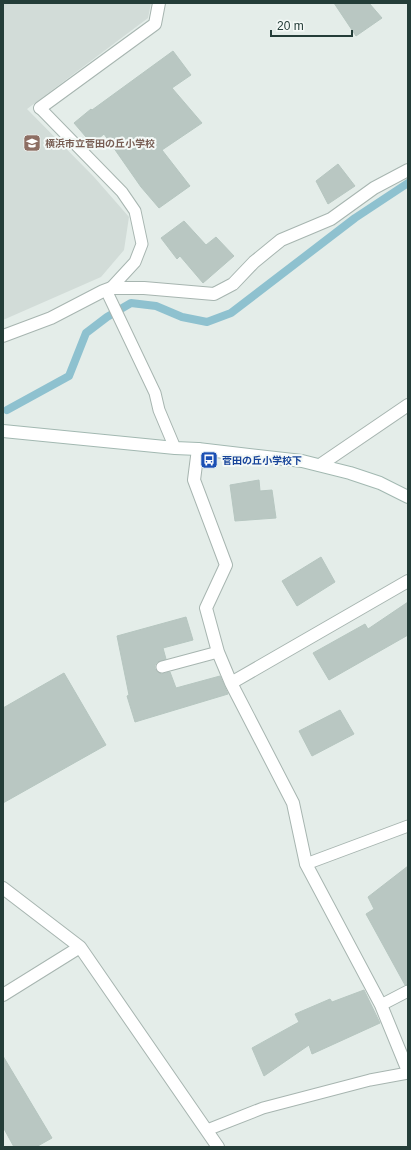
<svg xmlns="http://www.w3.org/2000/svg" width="411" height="1150" font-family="Arial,'Noto Sans JP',sans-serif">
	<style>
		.built { fill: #d2dcd8 }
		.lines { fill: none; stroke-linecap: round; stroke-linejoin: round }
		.stream { stroke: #8ec1cf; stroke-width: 8 }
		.building { fill: #b9c7c2; stroke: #b6c6c0 }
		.lane-casing { stroke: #a7b5b0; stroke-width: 13 }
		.street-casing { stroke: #a7b5b0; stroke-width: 14 }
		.secondary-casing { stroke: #a2b8b1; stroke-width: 14 }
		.lane { stroke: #fff; stroke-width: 11 }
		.street { stroke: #fff; stroke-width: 12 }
		.secondary { stroke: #fff; stroke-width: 12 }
		.labels { text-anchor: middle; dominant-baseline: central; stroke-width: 4; stroke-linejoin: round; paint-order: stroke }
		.education-label { font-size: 10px; font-weight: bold; fill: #785e54; stroke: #f4f9f7; text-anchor: start }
		.transit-label { font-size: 10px; font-weight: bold; fill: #164399; stroke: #f4f9f7; text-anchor: start }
	</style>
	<rect width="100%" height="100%" fill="#e4ede9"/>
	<path class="built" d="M3 3H151L148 18 27 109 94 177 129 217 124 250 101 277 3 320Z"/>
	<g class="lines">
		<path class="stream" d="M7 410 69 376 86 333 107 317 131 303 156 306 182 317 207 322 231 313 355 218 408 183"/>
	</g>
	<path class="building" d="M334 3H369L382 18 356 36Z
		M173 51 191 75 172 88 202 123 162 150 190 186 159 208 141 187 104 134 92 144 74 123 91 109 92 110Z
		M338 164 355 186 328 204 316 181Z
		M184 221 206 245 216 237 234 256 203 283 180 256 177 259 161 238Z
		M259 480 260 491 272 490 276 518 235 521 230 485Z
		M321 557 335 582 297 606 282 581Z
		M408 602V635L329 680 313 653 365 624 368 629Z
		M186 617 193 640 163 648 166 659 157 662 155 665V669L161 674 170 672 176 688 220 676 228 694 135 722 127 696 129 695 117 636Z
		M64 673 106 745 3 803V708Z
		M340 710 354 734 312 756 299 731Z
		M408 866V984L405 985 366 914 374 909 368 897Z
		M364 990 380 1023 312 1054 309 1045 264 1076 252 1048 299 1022 295 1014 330 999 332 1002Z
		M3 1056 52 1138 36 1147H14L3 1127Z"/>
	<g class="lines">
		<defs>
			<path id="lane" d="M40 108 122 192 135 211 142 244 135 262 111 288
				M106 290 155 393 159 410 175 448
				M162 667 218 652
				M306 864 408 826
				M381 1005 408 991
				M207 1130 263 1108 370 1080 408 1073"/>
			<path id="street" d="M40 108 155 24 159 3
				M3 336 51 318 103 291 111 288H144L214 294 233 284 254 262 281 240 331 219 374 188 408 170
				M198 449 194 480 226 565 206 608 218 652 231 683 293 803 306 864 381 1005 408 1071
				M320 465 408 405
				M231 683 408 581
				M3 888 80 947 218 1147
				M3 995 80 947"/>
			<path id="secondary" d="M3 431 175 448 198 449 302 461 350 473 380 483 408 497"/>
		</defs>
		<use href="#lane" class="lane-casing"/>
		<use href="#street" class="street-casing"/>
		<use href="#secondary" class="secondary-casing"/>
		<use href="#lane" class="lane"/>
		<use href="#street" class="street"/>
		<use href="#secondary" class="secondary"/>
	</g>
	<defs>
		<symbol id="school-square" viewBox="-11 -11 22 22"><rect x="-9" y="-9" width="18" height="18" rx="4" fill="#8d6e63" stroke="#f4f9f7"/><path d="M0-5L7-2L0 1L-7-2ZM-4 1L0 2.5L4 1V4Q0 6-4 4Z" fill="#fff"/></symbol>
		<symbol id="bus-square" viewBox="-11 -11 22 22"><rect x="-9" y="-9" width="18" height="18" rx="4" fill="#1a4fb4" stroke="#f4f9f7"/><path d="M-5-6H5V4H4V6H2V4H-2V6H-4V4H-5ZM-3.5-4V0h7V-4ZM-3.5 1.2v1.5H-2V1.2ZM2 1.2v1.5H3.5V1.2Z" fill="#fff"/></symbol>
	</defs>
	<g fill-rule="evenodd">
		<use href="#school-square" x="22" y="133" width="20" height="20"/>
		<use href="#bus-square" x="199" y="450" width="20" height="20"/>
	</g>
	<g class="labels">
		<g class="education-label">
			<text x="45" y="143">横浜市立菅田の丘小学校</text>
		</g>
		<g class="transit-label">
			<text x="222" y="460">菅田の丘小学校下</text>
		</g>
	</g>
	<rect width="411" height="1150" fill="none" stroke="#243d38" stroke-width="8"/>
	<path d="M271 30v6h81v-6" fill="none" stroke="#243d38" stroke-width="2"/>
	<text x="277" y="30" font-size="12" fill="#243d38" stroke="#f4f9f7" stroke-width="3" paint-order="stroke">20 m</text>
</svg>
